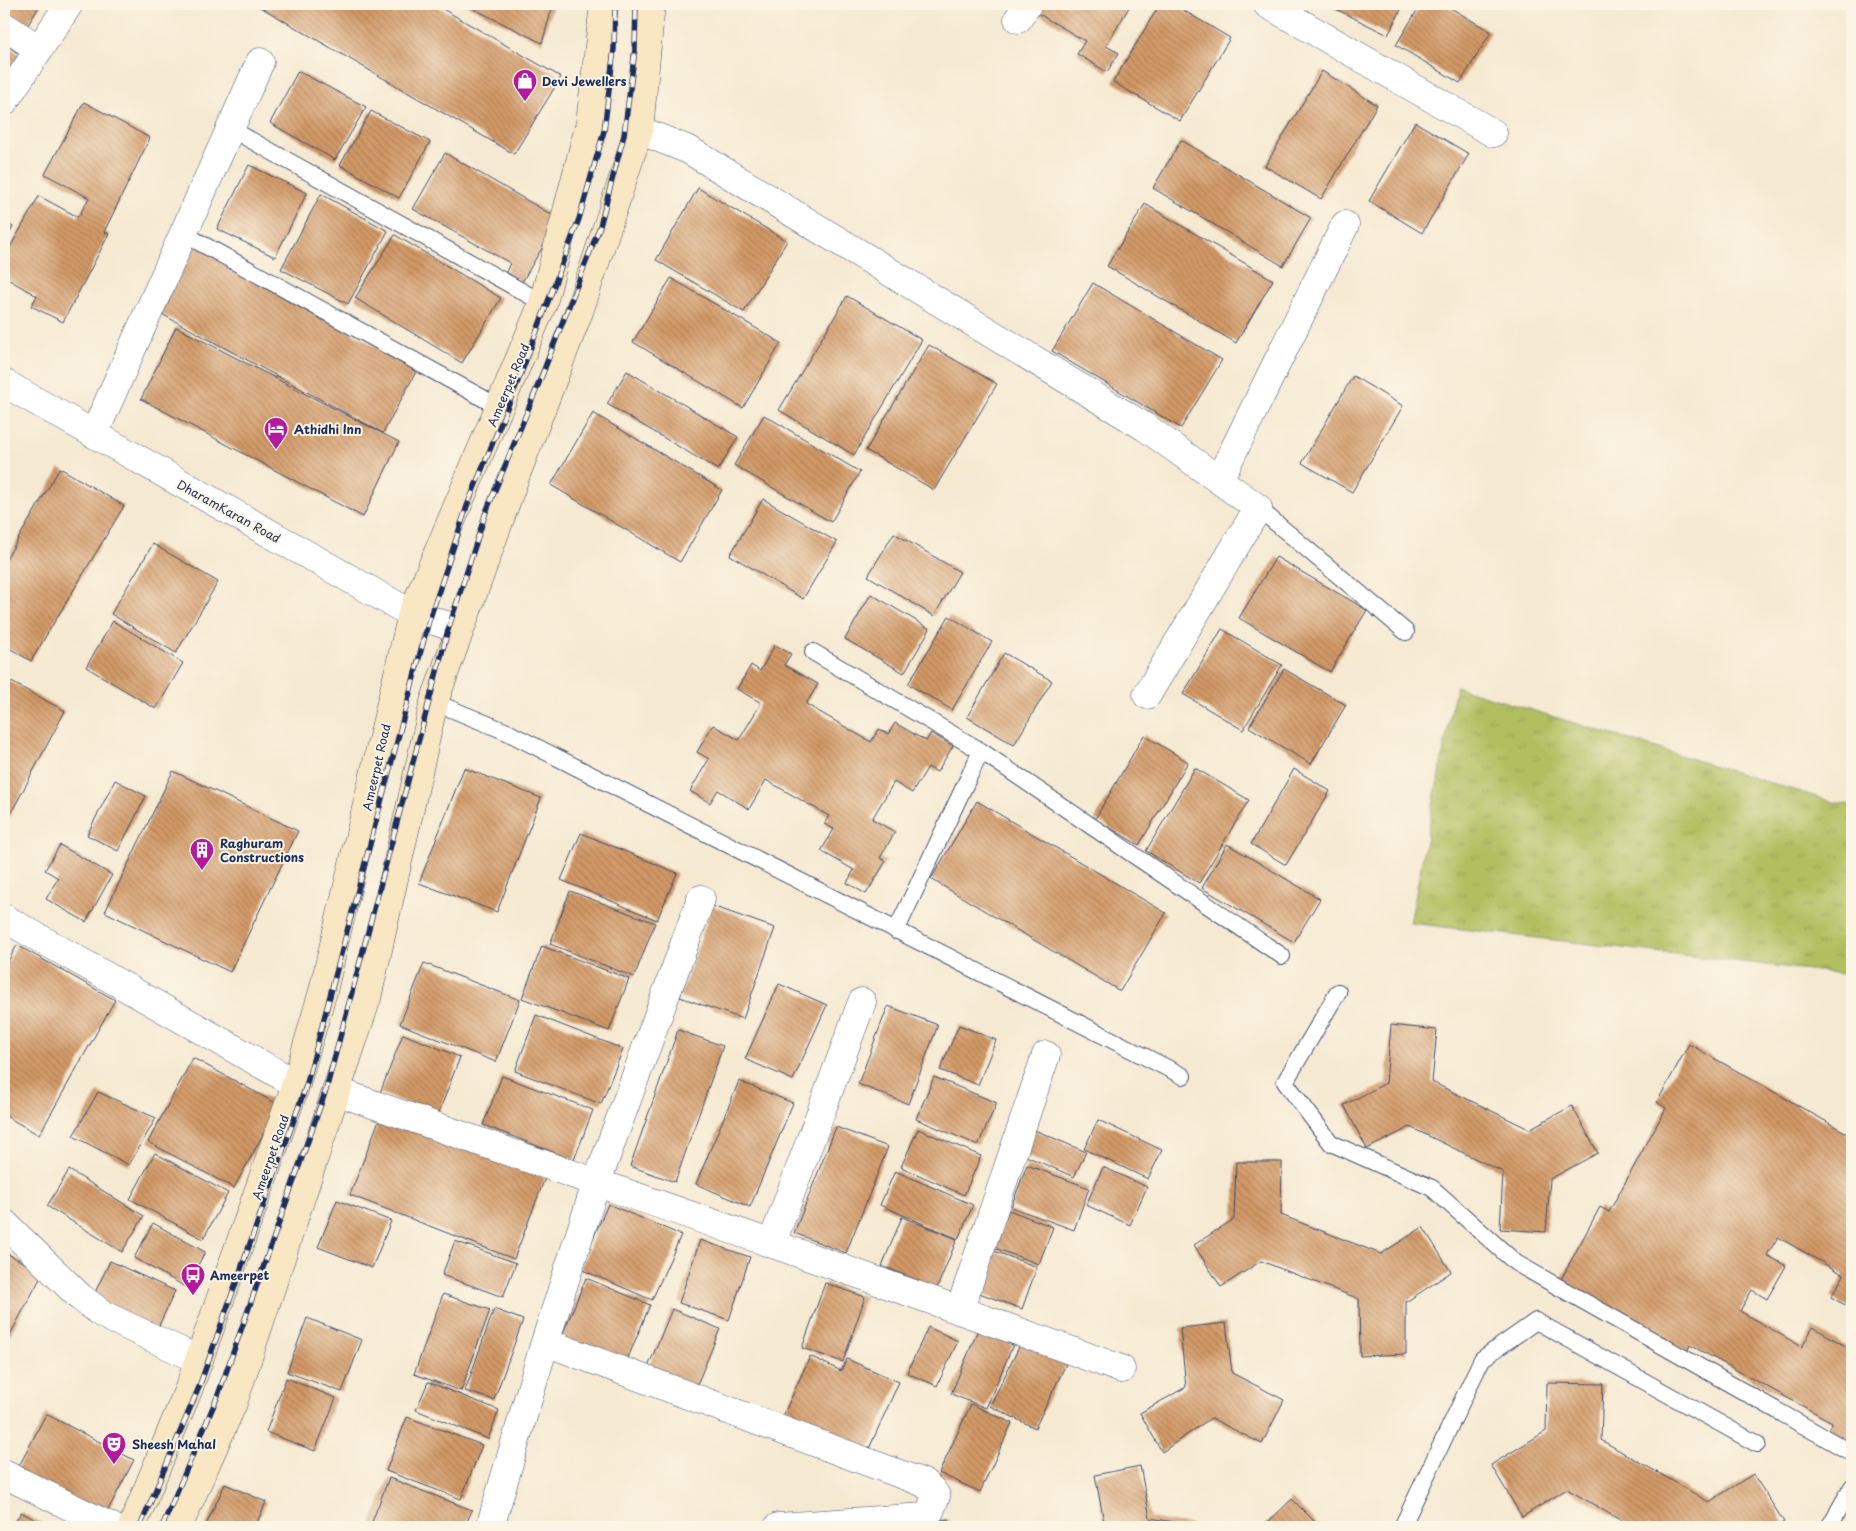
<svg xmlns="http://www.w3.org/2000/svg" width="1856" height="1531" font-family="'Playpen Sans',sans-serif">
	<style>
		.grass { fill: url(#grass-tufts); stroke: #667760 }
		.building { fill: url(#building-back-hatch) }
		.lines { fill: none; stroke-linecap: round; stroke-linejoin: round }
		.service-casing { stroke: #3c4b6f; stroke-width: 18 }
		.minor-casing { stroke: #3c4b6f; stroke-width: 29 }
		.tertiary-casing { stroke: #3c4b6f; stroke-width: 29 }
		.secondary-casing { stroke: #3c4b6f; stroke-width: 29 }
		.service { stroke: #fff; stroke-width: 16 }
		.minor { stroke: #fff; stroke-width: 28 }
		.tertiary { stroke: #fff; stroke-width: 28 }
		.secondary { stroke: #f9e7c3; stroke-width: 28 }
		.rail-casing { stroke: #1b2f5e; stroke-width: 5.5 }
		.rail { stroke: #fcf5e5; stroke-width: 4; stroke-dasharray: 11; stroke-linecap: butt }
		.labels { text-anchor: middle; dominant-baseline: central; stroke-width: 4; stroke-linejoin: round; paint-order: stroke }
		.poi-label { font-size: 12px; font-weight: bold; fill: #1b2f5e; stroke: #fcf5e5; text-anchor: start }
		.street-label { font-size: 12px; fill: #1b2f5e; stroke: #fcf5e5 }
	</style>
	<defs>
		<pattern id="grass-tufts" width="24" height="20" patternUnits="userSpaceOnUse" patternTransform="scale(1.25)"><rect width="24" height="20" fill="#b2bf61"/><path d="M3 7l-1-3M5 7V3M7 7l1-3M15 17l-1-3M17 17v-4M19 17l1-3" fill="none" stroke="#98a457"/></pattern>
		<pattern id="building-back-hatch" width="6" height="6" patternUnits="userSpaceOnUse" patternTransform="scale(1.25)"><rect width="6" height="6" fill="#d39966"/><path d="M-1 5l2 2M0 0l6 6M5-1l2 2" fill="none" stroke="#aa7d57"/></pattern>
	</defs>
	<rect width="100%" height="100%" fill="#fcf5e5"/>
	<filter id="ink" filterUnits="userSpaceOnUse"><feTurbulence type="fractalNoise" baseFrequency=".02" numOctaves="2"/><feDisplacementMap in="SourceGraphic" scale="10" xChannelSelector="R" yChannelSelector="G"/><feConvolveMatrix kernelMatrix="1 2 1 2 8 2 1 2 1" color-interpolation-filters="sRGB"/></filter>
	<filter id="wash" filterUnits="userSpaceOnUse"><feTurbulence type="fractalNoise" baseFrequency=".0096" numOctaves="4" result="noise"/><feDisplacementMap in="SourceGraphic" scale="20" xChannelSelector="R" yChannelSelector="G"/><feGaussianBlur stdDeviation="1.12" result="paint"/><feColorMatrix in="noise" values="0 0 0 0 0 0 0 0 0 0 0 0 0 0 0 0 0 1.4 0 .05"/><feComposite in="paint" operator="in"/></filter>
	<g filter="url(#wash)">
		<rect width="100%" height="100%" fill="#f5e9d1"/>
		<path class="grass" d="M1456 687 1833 802 1852 805V975L1410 923Z"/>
		<g id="blocks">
			<path class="building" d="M4 4H41L26 28 4 14Z
				M255 4H434L561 77 514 154Z
				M464 4H552L553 5 542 43Z
				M1036 4H1131L1106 46 1119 53 1107 72 1077 54 1085 41 1032 10Z
				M1160 4H1173L1230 38 1180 121 1113 82Z
				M1329 4H1404L1388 35 1328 5Z
				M1421 4H1444L1491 32 1460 83 1396 45Z
				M4 43 20 55 4 78Z
				M298 71 366 107 335 160 270 123Z
				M1322 71 1377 105 1321 199 1265 166Z
				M84 102 150 138 104 232 109 234 63 322 31 306 37 296 4 277V258L39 196 78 217 89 198 45 174Z
				M371 111 430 142 399 198 340 165Z
				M1415 122 1469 154 1422 233 1369 201Z
				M1181 140 1311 218 1283 266 1153 188Z
				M445 153 559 219 522 282 506 272 510 263 413 209Z
				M249 165 307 193 275 257 217 229Z
				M698 188 787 241 744 312 656 260Z
				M321 194 388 231 348 304 281 269Z
				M1145 204 1273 280 1236 343 1107 266Z
				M4 221 13 227 4 244Z
				M395 235 501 298 462 363 355 298Z
				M193 242 417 370 383 433 156 311Z
				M671 278 781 343 743 408 633 342Z
				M1093 283 1222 360 1181 428 1052 351Z
				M847 296 922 340 854 455 779 410Z
				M176 327 399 442 363 517 141 399Z
				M929 345 997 384 934 490 866 450Z
				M627 371 738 437 718 470 607 404Z
				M1353 376 1403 406 1352 492 1302 463Z
				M593 413 722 490 680 562 551 485Z
				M764 415 860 472 831 522 734 465Z
				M60 468 124 506 31 661 4 645V563Z
				M763 499 837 542 803 599 730 555Z
				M894 533 960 572 934 616 868 576Z
				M153 544 218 582 176 653 111 614Z
				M1276 557 1367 610 1330 672 1239 618Z
				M871 594 930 629 904 673 845 639Z
				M949 616 992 642 952 710 908 684Z
				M113 621 183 663 156 709 86 667Z
				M1222 629 1282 665 1243 730 1183 694Z
				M775 645 791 654 784 665 818 684 806 704 871 742 879 729 888 734 895 723 926 741 931 733 953 746 937 772 928 767 912 793 894 782 872 819 895 832 880 858 886 861 866 894 847 883 854 870 821 851 834 829 824 824 829 816 766 780 749 809 718 790 710 803 690 791 709 759 697 752 713 725 739 740 761 703 737 689 751 665 760 671Z
				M1004 653 1052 681 1014 745 967 717Z
				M1284 669 1346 705 1311 764 1249 727Z
				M4 678 65 711 9 817 4 814Z
				M1144 735 1188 762 1139 845 1095 819Z
				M464 768 541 798 497 912 419 883Z
				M1195 768 1249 800 1199 883 1146 851Z
				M1294 769 1330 791 1286 865 1251 844Z
				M173 771 298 831 230 972 105 912Z
				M115 780 146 796 118 851 87 835Z
				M977 801 1166 913 1120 991 931 879Z
				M581 833 677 873 657 920 561 880Z
				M1227 844 1320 899 1294 942 1202 888Z
				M60 845 112 875 86 922 46 899 58 878 45 870Z
				M570 891 655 923 634 977 550 944Z
				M712 906 775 928 743 1019 680 997Z
				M17 945 115 1000 39 1135 4 1115V969Z
				M542 946 629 979 609 1031 522 998Z
				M424 963 520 1000 496 1062 400 1024Z
				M779 984 827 1005 793 1080 745 1059Z
				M888 1006 938 1025 908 1104 858 1084Z
				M536 1015 623 1049 601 1104 515 1071Z
				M959 1025 996 1040 978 1085 940 1070Z
				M1391 1025 1437 1030 1432 1082 1529 1129 1572 1106 1598 1153 1550 1179 1546 1232 1500 1229 1503 1172 1410 1127 1367 1149 1344 1105 1386 1083Z
				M678 1030 723 1046 675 1182 630 1166Z
				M403 1034 460 1057 438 1115 380 1093Z
				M1689 1044 1852 1136V1309L1831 1297 1844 1275 1778 1237 1767 1255 1786 1266 1767 1299 1752 1290 1740 1311 1802 1347 1813 1327 1852 1350V1450L1825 1435 1832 1422 1690 1345 1687 1352 1559 1283 1600 1207 1609 1212 1666 1108 1657 1102Z
				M193 1058 279 1105 234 1188 148 1142Z
				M502 1076 593 1110 574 1160 483 1125Z
				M934 1077 997 1103 978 1145 916 1119Z
				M739 1081 793 1103 750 1207 696 1184Z
				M98 1092 156 1118 129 1165 73 1136Z
				M381 1115 545 1178 514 1259 350 1195Z
				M1098 1120 1162 1150 1148 1179 1084 1149Z
				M836 1127 888 1147 846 1253 794 1233Z
				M1030 1128 1086 1152 1074 1177 1019 1153Z
				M918 1129 981 1156 964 1195 901 1167Z
				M155 1153 228 1193 203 1239 130 1199Z
				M1236 1162H1282L1281 1215 1381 1254 1423 1227 1451 1272 1406 1302V1354L1360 1356 1359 1299 1261 1261 1221 1287 1194 1245 1234 1219Z
				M1027 1165 1089 1188 1074 1230 1011 1207Z
				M1103 1167 1147 1187 1130 1225 1086 1205Z
				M69 1170 144 1216 122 1252 47 1206Z
				M895 1171 973 1205 958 1239 880 1205Z
				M337 1200 391 1221 372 1268 318 1247Z
				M608 1204 681 1235 652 1300 580 1269Z
				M1009 1210 1053 1227 1039 1264 994 1248Z
				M902 1217 957 1239 937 1288 882 1266Z
				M153 1223 205 1252 186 1287 134 1258Z
				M700 1240 750 1257 729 1320 679 1303Z
				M455 1241 516 1263 503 1297 442 1275Z
				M986 1248 1037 1267 1022 1309 971 1290Z
				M4 1252 43 1273 4 1346Z
				M110 1261 175 1291 156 1332 91 1301Z
				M586 1278 650 1305 625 1365 561 1338Z
				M825 1283 865 1297 843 1362 802 1348Z
				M443 1294 490 1310 461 1391 414 1374Z
				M494 1309 523 1320 494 1400 465 1391Z
				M672 1309 720 1329 694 1392 646 1372Z
				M307 1318 362 1340 342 1392 287 1372Z
				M1226 1323 1232 1373 1284 1400 1262 1444 1211 1418 1162 1452 1140 1413 1186 1387 1180 1328Z
				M928 1327 958 1341 937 1386 907 1373Z
				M978 1330 1013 1345 986 1408 951 1394Z
				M1021 1343 1066 1364 1035 1428 990 1406Z
				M810 1356 841 1371 847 1359 899 1382 867 1453 783 1416Z
				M286 1378 336 1398 315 1451 266 1432Z
				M428 1382 499 1410 488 1439 416 1410Z
				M1547 1383 1603 1384 1601 1440 1709 1502 1753 1474 1784 1522 1776 1527H1632L1567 1489 1522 1517 1491 1465 1546 1431Z
				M971 1404 1012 1423 980 1492 939 1473Z
				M46 1414 134 1460 105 1516 17 1470Z
				M407 1417 482 1445 461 1499 386 1471Z
				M1140 1466 1150 1518 1204 1527H1105L1095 1475Z
				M389 1478 472 1510 465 1527H370Z
				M225 1484 266 1502 255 1527H205Z
				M1292 1499 1320 1527H1263Z
				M21 1512 49 1527H12Z
				M949 1519 950 1527H907L906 1525Z"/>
		</g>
	</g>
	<g filter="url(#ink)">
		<use href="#blocks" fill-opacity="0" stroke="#3c4b6f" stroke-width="1"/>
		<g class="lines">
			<defs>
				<path id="service" d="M231 129 543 303
					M184 234 499 407
					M1258 508 1406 632
					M813 652 981 751 1282 956
					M434 702 507 732 1183 1076
					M896 931 981 751
					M1338 992 1285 1082 1331 1143 1432 1188 1516 1263 1852 1453
					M1402 1527 1482 1359 1536 1321 1757 1444
					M1829 1527 1852 1487"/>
				<path id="minor" d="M1267 4 1493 133
					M1018 19 1028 4
					M4 26 39 49
					M4 102 69 4
					M639 130 689 150 1145 427 1258 508 1147 695
					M94 434 260 62
					M1219 480 1345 225
					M4 918 296 1084
					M336 1091C597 1184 860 1272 1121 1369
					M4 1223 80 1297 104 1315 199 1360
					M772 1243 862 1002
					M960 1309 1046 1055
					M545 1342 924 1483 932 1490 936 1496 930 1511 924 1517 778 1527
					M4 1474 112 1527
					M490 1527 545 1342 596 1184 701 899"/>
				<path id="tertiary" d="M4 383 412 614 459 629"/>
				<path id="secondary" d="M132 1527 189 1388 296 1084 323 991 412 614 543 303 590 123 604 4
					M178 1527 233 1403 367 998 434 702 514 480 580 309 639 130 651 4"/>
			</defs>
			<use href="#service" class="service-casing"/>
			<use href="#minor" class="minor-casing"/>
			<use href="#tertiary" class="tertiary-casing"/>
			<use href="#secondary" class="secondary-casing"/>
			<use href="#service" class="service"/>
			<use href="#minor" class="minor"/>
			<use href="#tertiary" class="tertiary"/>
			<use href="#secondary" class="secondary"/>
			<defs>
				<path id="rail" d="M140 1527 199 1387 307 1083 428 624 467 506 520 376 579 219 604 131 614 49 615 4
					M162 1527 218 1395 326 1090 448 630 486 512 539 383 600 226 624 135 635 50 636 4"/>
			</defs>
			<use href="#rail" class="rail-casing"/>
			<use href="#rail" class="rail"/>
		</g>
	</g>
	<defs>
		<symbol id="shop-pin" viewBox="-11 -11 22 30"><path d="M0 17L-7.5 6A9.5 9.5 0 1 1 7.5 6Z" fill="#b5179e" stroke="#fcf5e5"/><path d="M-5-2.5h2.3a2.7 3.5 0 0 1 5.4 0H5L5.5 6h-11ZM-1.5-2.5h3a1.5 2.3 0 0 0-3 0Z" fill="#fff"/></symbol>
		<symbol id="hotel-pin" viewBox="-11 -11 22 30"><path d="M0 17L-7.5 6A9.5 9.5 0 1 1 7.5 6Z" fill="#b5179e" stroke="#fcf5e5"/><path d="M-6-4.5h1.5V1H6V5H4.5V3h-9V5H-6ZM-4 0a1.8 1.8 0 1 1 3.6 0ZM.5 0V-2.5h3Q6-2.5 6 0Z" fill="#fff"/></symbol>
		<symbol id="building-pin" viewBox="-11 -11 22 30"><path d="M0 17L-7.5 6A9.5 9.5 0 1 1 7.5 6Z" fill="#b5179e" stroke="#fcf5e5"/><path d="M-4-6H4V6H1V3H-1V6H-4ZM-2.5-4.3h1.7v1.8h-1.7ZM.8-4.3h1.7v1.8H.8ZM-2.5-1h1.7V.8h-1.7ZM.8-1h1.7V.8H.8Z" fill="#fff"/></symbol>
		<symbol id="bus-pin" viewBox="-11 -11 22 30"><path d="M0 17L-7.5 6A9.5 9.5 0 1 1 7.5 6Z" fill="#b5179e" stroke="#fcf5e5"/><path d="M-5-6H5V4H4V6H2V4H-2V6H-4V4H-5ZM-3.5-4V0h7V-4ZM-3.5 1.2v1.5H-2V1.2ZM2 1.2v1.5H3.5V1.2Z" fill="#fff"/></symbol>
		<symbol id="theatre-pin" viewBox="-11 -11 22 30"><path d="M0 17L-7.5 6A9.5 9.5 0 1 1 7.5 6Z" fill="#b5179e" stroke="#fcf5e5"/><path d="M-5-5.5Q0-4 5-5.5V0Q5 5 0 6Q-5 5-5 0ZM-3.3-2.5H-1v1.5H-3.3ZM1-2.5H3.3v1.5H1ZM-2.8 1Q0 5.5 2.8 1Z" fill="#fff"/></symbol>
	</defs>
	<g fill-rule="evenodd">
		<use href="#shop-pin" x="511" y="67" width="28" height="38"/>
		<use href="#hotel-pin" x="262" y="415" width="28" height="38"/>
		<use href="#building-pin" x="188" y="836" width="28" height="38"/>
		<use href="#bus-pin" x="179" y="1261" width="28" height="38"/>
		<use href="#theatre-pin" x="100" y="1430" width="28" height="38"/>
	</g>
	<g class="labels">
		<g class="poi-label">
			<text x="542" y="81">Devi Jewellers</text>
			<text x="294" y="429">Athidhi Inn</text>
			<text x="220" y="843">Raghuram<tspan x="220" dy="14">Constructions</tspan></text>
			<text x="210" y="1275">Ameerpet</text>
			<text x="132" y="1444">Sheesh Mahal</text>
		</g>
		<g class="street-label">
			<text transform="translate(508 385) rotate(-67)">Ameerpet Road</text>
			<text transform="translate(229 511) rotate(29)">DharamKaran Road</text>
			<text transform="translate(376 767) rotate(-77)">Ameerpet Road</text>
			<text transform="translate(270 1157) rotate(-71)">Ameerpet Road</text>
		</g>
	</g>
	<rect width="1856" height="1531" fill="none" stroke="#fcf5e5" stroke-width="20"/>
</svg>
